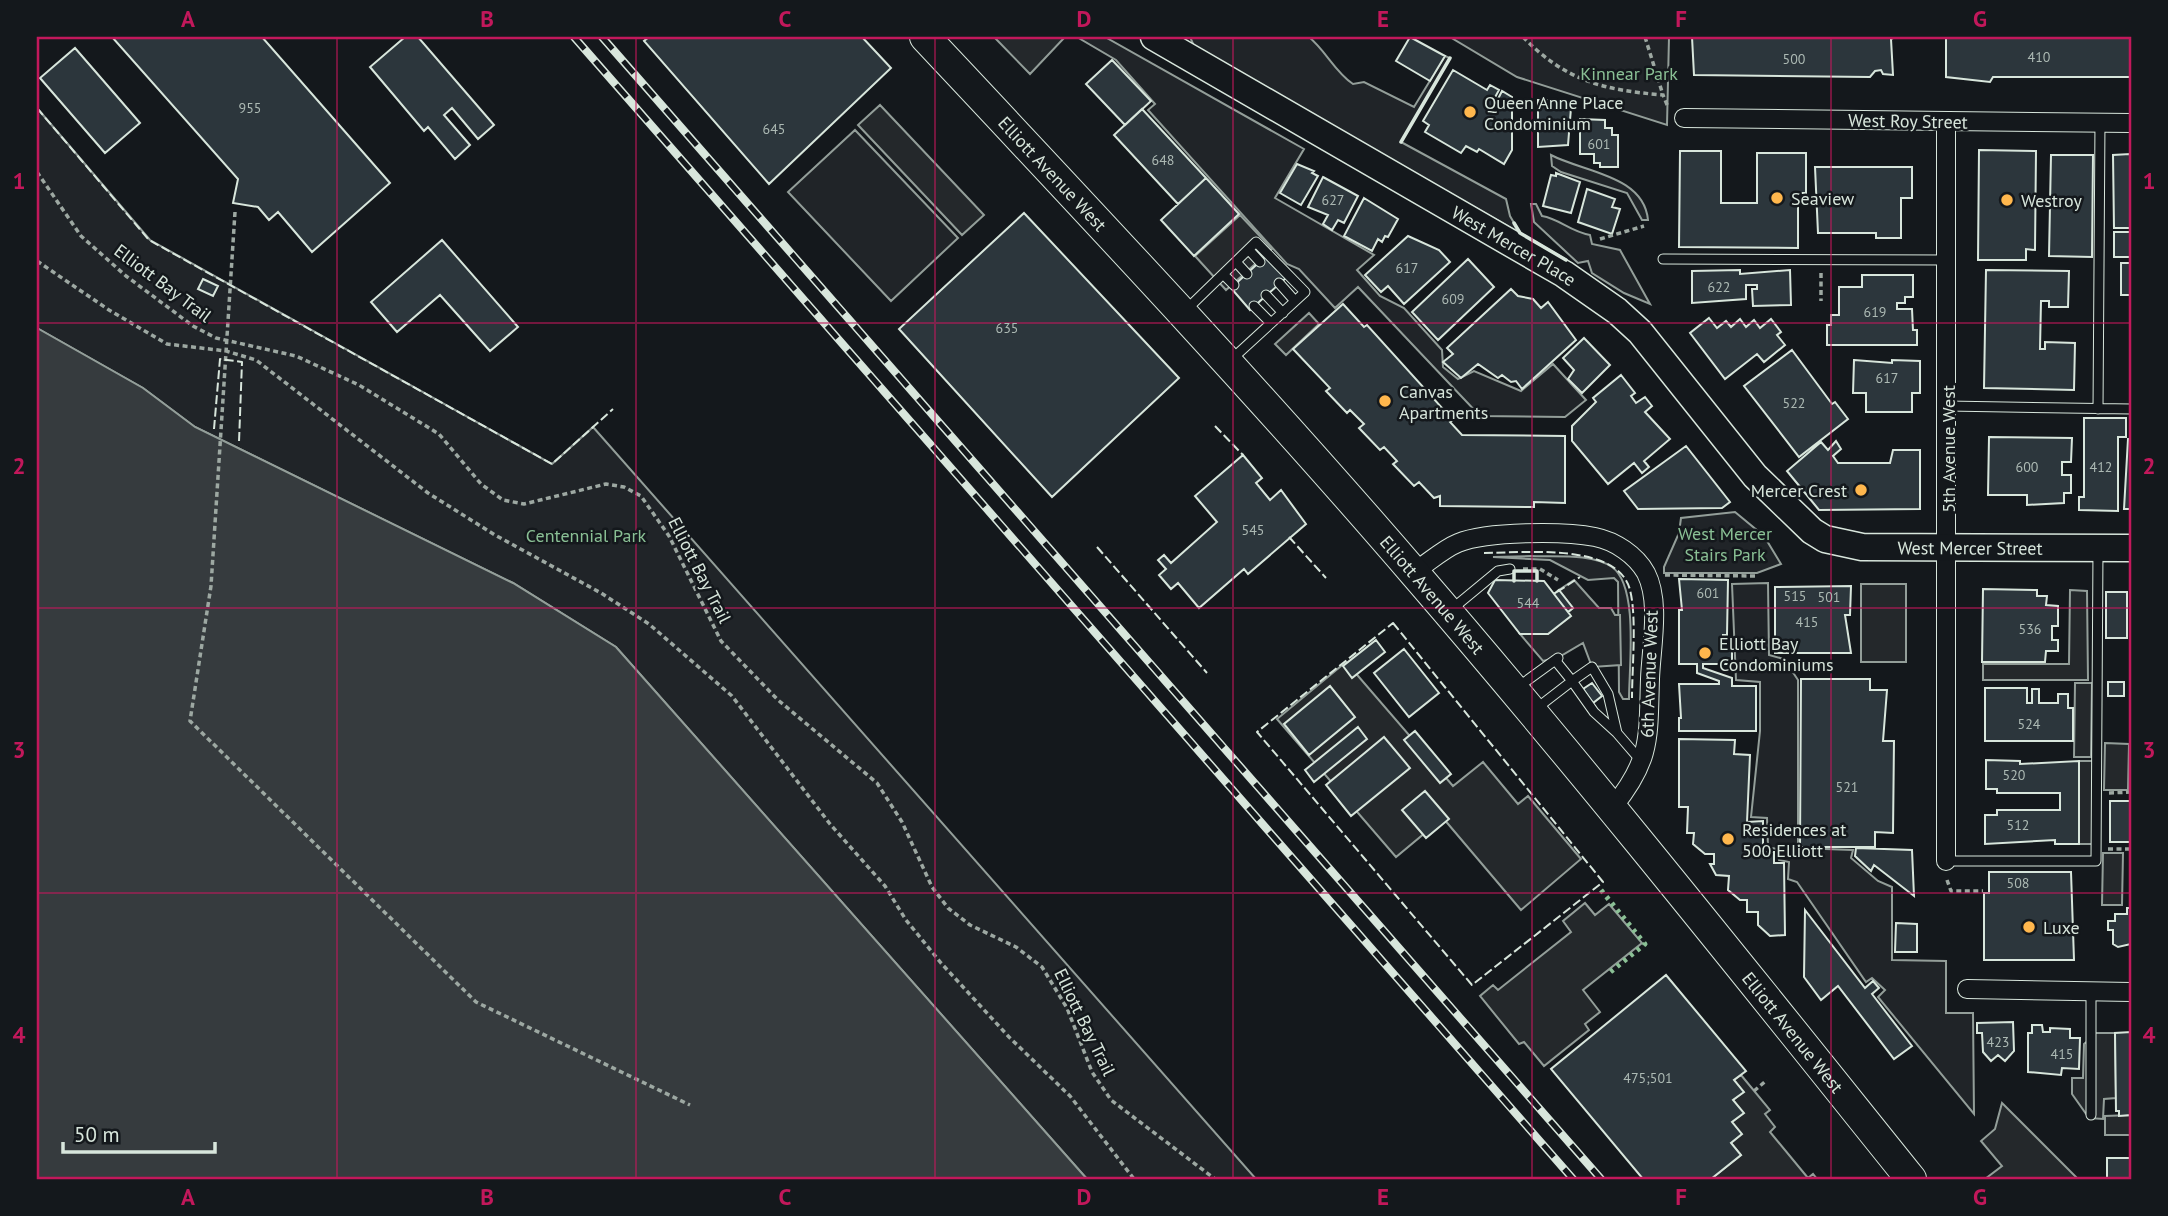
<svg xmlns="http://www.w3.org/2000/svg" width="2168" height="1216" font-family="'PT Sans',sans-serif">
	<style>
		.green { fill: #202428; stroke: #939e99; stroke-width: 2 }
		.parking { fill: #24282b; stroke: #939e99; stroke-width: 2 }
		.water { fill: #363b3e; stroke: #939e99; stroke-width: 2 }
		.building { fill: #2c363c; stroke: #d8e6dc; stroke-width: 2 }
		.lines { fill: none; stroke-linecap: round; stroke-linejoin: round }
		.service-casing { stroke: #d8e6dc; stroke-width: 11 }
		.minor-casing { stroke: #d8e6dc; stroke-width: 20 }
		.secondary-casing { stroke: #d8e6dc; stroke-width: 29 }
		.primary-casing { stroke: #d8e6dc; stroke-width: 32 }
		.path { stroke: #9da8a2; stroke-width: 3.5; stroke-dasharray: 5 3.5; stroke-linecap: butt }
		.service { stroke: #14181c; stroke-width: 9 }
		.minor { stroke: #14181c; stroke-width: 18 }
		.secondary { stroke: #14181c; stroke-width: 26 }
		.primary { stroke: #14181c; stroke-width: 30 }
		.rail-casing { stroke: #d8e6dc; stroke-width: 8 }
		.rail { stroke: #14181c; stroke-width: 5; stroke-dasharray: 16; stroke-linecap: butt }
		.hedge { stroke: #8ac095; stroke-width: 5; stroke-dasharray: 3.5 5; stroke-linecap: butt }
		.fence { stroke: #d8e6dc; stroke-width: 2; stroke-dasharray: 9 3.5; stroke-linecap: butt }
		.wall { stroke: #d8e6dc; stroke-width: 3.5 }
		.grid { fill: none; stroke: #c2185b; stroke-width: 2; stroke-opacity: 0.55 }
		.poi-dot { fill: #ffb74d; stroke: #14181c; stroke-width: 2.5 }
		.labels { text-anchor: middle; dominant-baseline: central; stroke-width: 5; stroke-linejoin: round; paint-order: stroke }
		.number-label { font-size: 14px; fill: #adbab4 }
		.park-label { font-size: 18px; fill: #8ac095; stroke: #14181c }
		.poi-label { font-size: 18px; fill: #d8e6dc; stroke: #14181c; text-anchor: start }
		.street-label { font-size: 18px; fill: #d8e6dc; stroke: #14181c }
		.neatline { fill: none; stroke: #c2185b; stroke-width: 2.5 }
		.grid-label { font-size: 23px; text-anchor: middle; font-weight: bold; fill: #c2185b }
	</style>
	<rect width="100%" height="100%" fill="#14181c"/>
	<path class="green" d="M1077 37H1105L1304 149 1275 198 1374 255 1357 270 1380 296 1404 308 1442 350 1443 367 1458 379 1474 371 1521 391 1553 364 1586 400 1565 417 1480 416 1358 287 1335 308 1299 269 1287 264 1148 110 1155 104 1116 60Z
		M1190 37H1309C1326 51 1335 72 1353 84L1364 82 1414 107 1445 56 1450 58 1401 142 1506 199 1510 216 1520 233 1220 62 1194 46Z
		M1450 37H1669L1667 125 1517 77Z
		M37 108 150 240 552 464 593 427 1256 1179H1087L616 647 513 583 195 427 143 388 37 328Z
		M855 130 958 238 891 301 788 192Z
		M1551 155C1583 172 1644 175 1648 220H1642L1627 193 1561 172 1552 166Z
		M1531 204H1536L1542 216C1560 219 1569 231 1590 235L1592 244 1620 250 1650 304 1624 293 1592 273 1588 261 1578 263 1534 222Z
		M1735 512 1764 536 1781 564 1757 573H1664V567L1679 533 1681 518Z
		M1531 556C1555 557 1592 553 1612 567 1639 586 1629 667 1629 699H1623L1619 692 1618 582 1614 578 1588 580 1550 560 1493 557Z
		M1768 583 1769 655 1784 659 1798 680V848L1853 850 1851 858 1878 881 1892 887V960L1946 961V1013H1973L1974 1114 1878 997 1885 990 1872 978 1866 982 1797 882 1788 879 1789 862 1779 860 1777 849 1768 847 1767 818 1751 817 1760 731V682L1736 680 1732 584Z"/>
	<path class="parking" d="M994 37H1065L1030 74Z
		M880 105 984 215 962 235 858 125Z
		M1240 215 1272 249 1226 290 1195 256Z
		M1309 313 1319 324 1286 355 1275 344Z
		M1574 580 1599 608H1611L1615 615H1620L1621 665 1592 667 1583 643 1559 657 1543 661 1520 634H1548L1570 615 1568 612 1573 608 1559 590Z
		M1861 584H1906V662H1861Z
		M2070 590 2087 591 2088 680H1983V664H2069Z
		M1346 662 1453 786 1483 762 1518 804 1528 796 1581 859 1521 910 1443 818 1396 857 1277 719Z
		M2075 683H2092L2091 757H2074Z
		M2105 743 2129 744 2128 790H2104Z
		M2079 761H2093L2092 844H2079Z
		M2103 853H2123L2122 905H2102Z
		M1585 903 1595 915 1609 904 1642 943 1583 990 1600 1012 1585 1024 1589 1030 1544 1066 1524 1042 1519 1044 1480 996 1493 985 1498 990 1571 932 1563 921Z
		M2089 1033H2115L2116 1098 2104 1099 2103 1119 2089 1118 2072 1094V1078H2083L2084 1044 2089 1040Z
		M1741 1075 1770 1110 1765 1114 1775 1127 1770 1132 1808 1178 1813 1174 1817 1179H1711L1741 1155 1731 1143 1732 1122 1743 1113 1733 1100 1743 1092 1734 1080Z
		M2002 1103 2078 1179H1985L2002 1166 1981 1141 1995 1129Z
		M2131 1115V1135H2105V1116Z"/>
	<path class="water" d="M37 328 143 388 195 427 513 583 616 647 1087 1179H37Z"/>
	<path class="building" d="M112 37H262L390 183 312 252 278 212 269 220 258 207 233 203 238 179Z
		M405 37H418L494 125 478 139 452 108 444 115 470 145 455 159 428 127 424 131 370 67Z
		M649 37H862L891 68 769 184 644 41Z
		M1410 37 1445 56 1430 81 1396 61Z
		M1692 37H1895L1891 39 1893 75 1883 74 1881 70 1875 71 1870 77 1694 75Z
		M1946 37H2131V77H1993L1990 82 1946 77Z
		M75 48 140 123 105 153 40 78Z
		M1112 60 1151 101 1125 125 1086 84Z
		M1453 70 1487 90 1490 85 1499 90 1493 101 1496 103 1502 91 1512 97V150L1504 164 1479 149 1477 152 1466 146 1461 153 1425 132 1429 125 1423 121Z
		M1538 100H1550V108H1571L1568 145 1538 147Z
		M1142 109 1206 178 1178 204 1114 135Z
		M1580 119 1605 120V128H1612V135H1618V167H1600V163H1594V154H1580Z
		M1979 150 2036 151 2035 250 2026 249V260H1978Z
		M1680 151H1721V203H1757V153H1806V193H1798V248L1679 247Z
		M2130 154V228H2114L2113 155Z
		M2051 155H2093L2092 257 2049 256Z
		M1297 164 1314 171 1312 173 1318 176 1301 205 1280 193Z
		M1815 167H1912V198H1901V238H1876V233H1818Z
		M1556 173 1580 182 1571 213 1543 206 1551 175 1556 176Z
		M1323 177 1358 196 1344 223 1338 220 1332 230 1323 224 1328 215 1308 207Z
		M1206 178 1239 214 1194 256 1161 220Z
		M1587 189 1615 199 1612 207 1620 209 1612 234 1578 222Z
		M1364 198 1398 219 1388 237 1385 236 1382 242 1378 239 1372 251 1344 236Z
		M1024 213 1179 378 1052 497 899 329Z
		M2114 232H2130V257H2114Z
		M1408 236 1439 250 1450 262 1404 304 1388 286 1381 292 1365 275Z
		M442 240 518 327 490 351 440 295 397 332 371 302Z
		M1266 256 1286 278 1250 310 1231 288Z
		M1468 259 1494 287 1438 340 1412 312Z
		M2121 263H2131V295H2121Z
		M1740 270V274L1790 270 1791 305 1753 306 1752 289H1757V285H1746V299L1692 303V271Z
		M1986 270 2069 271 2068 307H2049V301H2041L2040 349H2045V342L2075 343 2074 390 1984 388Z
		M1862 275H1913V297H1905V303H1897V309H1912L1913 330H1917V345H1827V325H1831V315H1839V287H1862Z
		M203 279 218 286 213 296 198 289Z
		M1511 289 1518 296 1533 299 1541 308 1548 302 1576 340 1522 389 1516 381 1511 382 1502 375 1498 378 1478 364 1461 378 1443 362 1453 354 1447 348Z
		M1343 304 1364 327 1367 325 1453 420 1450 422 1462 435 1565 436V503L1534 502V507L1440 506V496L1434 498 1419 482 1414 486 1393 464 1397 461 1384 447 1380 450 1359 428 1364 424 1350 410 1347 413 1326 391 1330 388 1293 349Z
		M1709 318 1717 328 1726 321 1731 327 1740 319 1746 327 1754 320 1760 328 1771 319 1781 332 1777 335 1785 345 1764 362 1757 354 1725 379 1690 333Z
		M1584 338 1610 365 1582 393 1568 379 1574 370 1563 358Z
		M1792 350 1832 404 1835 402 1848 419 1799 457 1744 386Z
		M1854 360 1892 363V360L1920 361V393H1912V412H1866V393H1853Z
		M1621 375 1635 393 1631 396 1636 403 1645 397 1652 406 1645 412 1670 439 1644 461 1649 467 1642 473 1634 463 1608 484 1572 441V426L1596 402 1593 398Z
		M2084 418H2126V437H2118V511L2079 510V497H2084Z
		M1989 437 2072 438 2071 462H2062V475H2071V493H2064V503L2027 505V495H1988Z
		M2128 439H2131V509H2124Z
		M1836 441 1841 449 1833 456 1838 463H1890L1893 450H1920V509L1819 510 1787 471 1821 442 1828 450Z
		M1686 446 1730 502 1722 508 1638 509 1624 491Z
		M1243 455 1262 478 1256 483 1270 500 1281 490 1306 524 1248 574 1244 569 1199 608 1178 583 1171 589 1159 575 1166 569 1158 560 1164 555 1171 563 1217 522 1195 496Z
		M1679 579 1728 580 1727 635H1723V642H1732V664H1703V668L1732 678V686H1756V731H1679V718H1681L1679 684H1719V681L1697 673V664H1679V610H1682Z
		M1495 580 1544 581 1571 616 1548 634H1520L1488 593Z
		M1851 586 1850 615H1845L1851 653H1775V587Z
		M1983 589 2037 590V596H2047L2046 605 2058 606V626H2052V640H2058V651H2046L2045 662H1982Z
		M1559 590 1573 608 1568 612 1554 594Z
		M2106 592H2127V638H2106Z
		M1376 640 1385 652 1352 678 1343 666Z
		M1404 649 1439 693 1409 717 1374 673Z
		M1801 679H1870V690H1887L1883 741H1894L1893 833 1875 832V847H1800Z
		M2108 682H2124V696H2108Z
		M1592 683 1602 696 1593 703 1583 689Z
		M1330 686 1355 717 1309 755 1284 724Z
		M1985 688H2027V703H2032V689H2039V703H2058V694H2068V708H2073V741H1985Z
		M1358 727 1367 739 1314 782 1305 770Z
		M1415 731 1451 774 1440 783 1404 740Z
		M1384 737 1410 768 1351 816 1326 785Z
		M1679 739 1735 740 1734 754 1750 755 1747 822 1763 821V852H1774V863H1784L1785 935 1770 936 1758 925V912H1747V900H1740L1728 890 1729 876 1716 875 1710 864H1714V854H1705L1693 844 1694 833H1687L1688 807H1679Z
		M1986 760 2020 761V764L2079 761V844H2055V840L1985 844V815H1997V810H2060V793H1997V789H1986Z
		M1425 791 1449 819 1426 838 1402 810Z
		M2110 801H2131V842H2110Z
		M1856 848 1912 850 1914 896 1874 865 1871 871 1855 856Z
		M1989 872H2071L2074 960H1984V893H1989Z
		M2127 908H2131V944L2118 947 2113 944V930H2108V921H2115V914H2127Z
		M1805 910 1865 988 1873 981 1879 988 1872 994 1912 1046 1894 1059 1838 986 1821 1000 1804 977Z
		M1896 923 1917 924V952H1895Z
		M1666 975 1746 1071 1734 1080 1744 1092 1733 1100 1744 1113 1732 1122 1742 1134 1731 1143 1741 1155 1711 1179H1643L1551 1069Z
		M2013 1022 2014 1051 2005 1061 1998 1055 1991 1061 1983 1052 1982 1033H1977V1023Z
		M2032 1025H2042L2043 1032H2050V1028L2070 1029V1038H2080L2079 1069 2062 1068 2061 1075 2028 1072V1033H2032Z
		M2131 1032V1115L2119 1116V1111H2116L2115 1033Z
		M2107 1158H2131V1179H2107Z"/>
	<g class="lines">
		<defs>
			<path id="service" d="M1249 250 1260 262
				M1663 259 1947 260
				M1236 262 1247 274
				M1223 274 1234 285
				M1279 283 1295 301
				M1266 295 1283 313
				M1254 306 1271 323
				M1186 310 1256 242 1305 292 1232 359
				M1947 406 2131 409
				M2098 409 2100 122
				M1452 609 1498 571 1510 569
				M1592 667 1608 694 1617 733 1594 712 1572 681Z
				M1518 687 1558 658
				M1537 708 1572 681 1555 660
				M1617 733 1642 762
				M1946 861H2096L2098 550
				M2091 1115V991"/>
			<path id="minor" d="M1684 118 2131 123
				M1414 572C1428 563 1443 549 1458 543 1487 531 1565 531 1595 537 1615 541 1636 555 1646 573 1661 602 1651 648 1650 679 1648 737 1652 759 1613 807
				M1946 861V121
				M1967 989 2131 992"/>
			<g id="secondary">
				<path id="s1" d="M1154 37 1564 274 1617 311 1640 332 1755 476 1812 531 1825 539 1862 547 2131 548"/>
			</g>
			<g id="primary">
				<path id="s2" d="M925 37C1091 214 1258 391 1416 575 1586 772 1748 976 1911 1179"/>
			</g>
		</defs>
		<use href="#service" class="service-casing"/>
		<use href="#minor" class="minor-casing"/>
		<use href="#secondary" class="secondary-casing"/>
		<use href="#primary" class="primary-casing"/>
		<path class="path" d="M1523 37C1566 81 1603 90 1663 95L1668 107
			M1606 37H1627
			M1645 37 1663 95
			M37 172 81 236 126 276 193 326 216 338 296 356 359 385 439 434 481 484 503 500 524 504 606 484 624 487 641 496 669 536 721 641 778 700 877 783 902 822 932 887 948 908 970 925 1016 947 1042 967 1067 1008 1092 1072 1111 1100 1215 1179
			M235 212 211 586 190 721 476 1002 690 1105
			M1600 239 1644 226
			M37 261 109 310 167 344 226 351 256 360 428 493 495 535 601 593 649 624 732 696 830 824 885 886 906 920 941 963 1009 1037 1070 1096 1134 1179
			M1821 273V301
			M1523 569H1540L1558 580
			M1665 575 1758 576
			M2109 793 2131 792
			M2108 849H2131
			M1947 880 1951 891H1983
			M1754 1091 1767 1080"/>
		<use href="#service" class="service"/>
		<use href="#minor" class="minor"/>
		<use href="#secondary" class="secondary"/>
		<use href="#primary" class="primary"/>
		<defs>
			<path id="rail" d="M574 37 1573 1179
				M602 37 1601 1179"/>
		</defs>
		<use href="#rail" class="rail-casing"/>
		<use href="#rail" class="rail"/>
		<path class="hedge" d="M1601 890 1645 944 1608 974"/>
		<path class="fence" d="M37 108 149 240 552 464 613 409
			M1215 426 1243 455
			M214 429 220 359 242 362 239 442
			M1289 537 1326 578
			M1097 547 1207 673
			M1484 553C1523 553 1618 542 1630 590 1637 617 1632 669 1632 698
			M1557 592 1580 577
			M1393 623 1603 882 1472 985 1257 732Z"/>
		<path class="wall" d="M1401 142 1450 58
			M1514 223 1520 233 1566 260
			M1514 581V571H1537V581"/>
	</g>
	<path class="grid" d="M337 37V1179M636 37V1179M935 37V1179M1233 37V1179M1532 37V1179M1831 37V1179M37 323H2131M37 608H2131M37 893H2131"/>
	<g class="poi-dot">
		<circle cx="1470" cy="112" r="7"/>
		<circle cx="1777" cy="198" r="7"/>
		<circle cx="2007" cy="200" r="7"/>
		<circle cx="1385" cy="401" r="7"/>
		<circle cx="1861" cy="490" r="7"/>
		<circle cx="1705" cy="653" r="7"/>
		<circle cx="1728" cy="839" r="7"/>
		<circle cx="2029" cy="927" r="7"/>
	</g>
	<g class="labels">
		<g class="number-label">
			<text x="2039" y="57">410</text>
			<text x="1794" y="59">500</text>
			<text x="250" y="108">955</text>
			<text x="774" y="129">645</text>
			<text x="1599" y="144">601</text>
			<text x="1163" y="160">648</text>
			<text x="1333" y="200">627</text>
			<text x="1407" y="268">617</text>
			<text x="1719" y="287">622</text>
			<text x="1453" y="299">609</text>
			<text x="1875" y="312">619</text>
			<text x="1007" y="328">635</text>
			<text x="1887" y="378">617</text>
			<text x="1794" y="403">522</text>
			<text x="2027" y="467">600</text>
			<text x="2101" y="467">412</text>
			<text x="1253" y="530">545</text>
			<text x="1708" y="593">601</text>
			<text x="1795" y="596">515</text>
			<text x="1829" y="597">501</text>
			<text x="1528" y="603">544</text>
			<text x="1807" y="622">415</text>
			<text x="2030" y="629">536</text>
			<text x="2029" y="724">524</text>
			<text x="2014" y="775">520</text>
			<text x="1847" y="787">521</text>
			<text x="2018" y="825">512</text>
			<text x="2018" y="883">508</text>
			<text x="1998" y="1042">423</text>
			<text x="2062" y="1054">415</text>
			<text x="1648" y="1078">475;501</text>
		</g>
		<g class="park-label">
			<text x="1629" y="73">Kinnear Park</text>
			<text x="1725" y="533">West Mercer<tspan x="1725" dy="21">Stairs Park</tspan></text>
			<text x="586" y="535">Centennial Park</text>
		</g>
		<g class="poi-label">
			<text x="1484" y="102">Queen Anne Place<tspan x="1484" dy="21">Condominium</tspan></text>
			<text x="1791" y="198">Seaview</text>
			<text x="2021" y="200">Westroy</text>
			<text x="1399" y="391">Canvas<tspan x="1399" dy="21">Apartments</tspan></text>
			<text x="1847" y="490" text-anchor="end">Mercer Crest</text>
			<text x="1719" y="643">Elliott Bay<tspan x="1719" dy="21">Condominiums</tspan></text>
			<text x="1742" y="829">Residences at<tspan x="1742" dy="21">500 Elliott</tspan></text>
			<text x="2043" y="927">Luxe</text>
		</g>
		<g class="street-label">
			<text transform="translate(1908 121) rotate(1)">West Roy Street</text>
			<text stroke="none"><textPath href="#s2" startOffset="187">Elliott Avenue West</textPath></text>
			<text stroke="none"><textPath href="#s1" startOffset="416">West Mercer Place</textPath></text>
			<text transform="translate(163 283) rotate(37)">Elliott Bay Trail</text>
			<text transform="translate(1948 449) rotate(-90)">5th Avenue West</text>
			<text stroke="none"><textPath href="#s1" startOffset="994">West Mercer Street</textPath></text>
			<text transform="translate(700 570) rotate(63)">Elliott Bay Trail</text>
			<text stroke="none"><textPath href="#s2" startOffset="754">Elliott Avenue West</textPath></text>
			<text transform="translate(1649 674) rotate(-88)">6th Avenue West</text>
			<text transform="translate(1085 1022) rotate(64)">Elliott Bay Trail</text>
			<text stroke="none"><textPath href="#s2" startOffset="1321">Elliott Avenue West</textPath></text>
		</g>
	</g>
	<rect width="2168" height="1216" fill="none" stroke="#14181c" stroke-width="77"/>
	<path d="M63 1142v10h152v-10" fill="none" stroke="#d8e6dc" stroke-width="3.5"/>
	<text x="74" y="1142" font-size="21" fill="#d8e6dc" stroke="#14181c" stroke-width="5" paint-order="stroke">50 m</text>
	<rect x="38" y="38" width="2092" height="1140" class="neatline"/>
	<g class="grid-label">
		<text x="188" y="27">A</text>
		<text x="487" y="27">B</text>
		<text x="785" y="27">C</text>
		<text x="1084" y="27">D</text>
		<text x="1383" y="27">E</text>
		<text x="1681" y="27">F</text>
		<text x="1980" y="27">G</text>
		<text x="19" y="189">1</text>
		<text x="2149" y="189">1</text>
		<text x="19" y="474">2</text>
		<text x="2149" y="474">2</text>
		<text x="19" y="758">3</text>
		<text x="2149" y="758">3</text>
		<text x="19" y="1043">4</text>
		<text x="2149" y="1043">4</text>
		<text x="188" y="1205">A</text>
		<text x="487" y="1205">B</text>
		<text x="785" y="1205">C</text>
		<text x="1084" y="1205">D</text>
		<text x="1383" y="1205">E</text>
		<text x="1681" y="1205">F</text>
		<text x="1980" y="1205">G</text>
	</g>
</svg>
